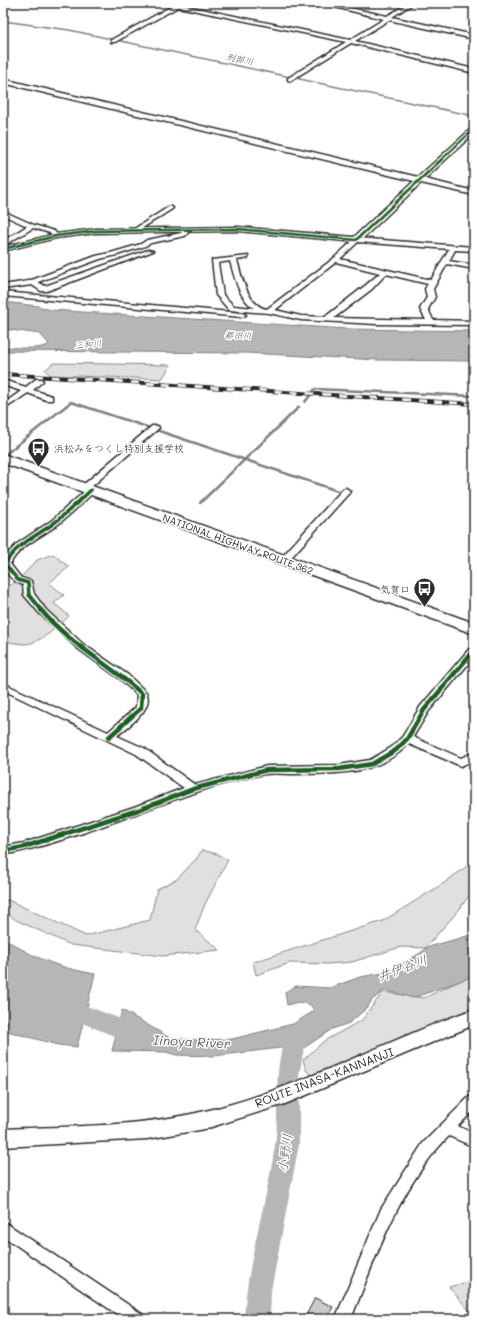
<svg xmlns="http://www.w3.org/2000/svg" width="477" height="1322" font-family="Mali,'Klee One',sans-serif">
	<style>
		.green { fill: #e0e0e0; stroke: #868686 }
		.water { fill: #b6b6b6; stroke: #7e7e7e }
		.lines { fill: none; stroke-linecap: round; stroke-linejoin: round }
		.stream-far1 { stroke: #7e7e7e; stroke-width: 1.5 }
		.stream { stroke: #7e7e7e; stroke-width: 2.5 }
		.river { fill: #b6b6b6; fill-rule: evenodd }
		.building { fill: #cbcbcb; stroke: #2b2b2b }
		.minor-casing { stroke: #2b2b2b; stroke-width: 3 }
		.tertiary-casing { stroke: #2b2b2b; stroke-width: 3 }
		.secondary-casing { stroke: #2b2b2b; stroke-width: 3 }
		.trunk-casing { stroke: #2b2b2b; stroke-width: 3 }
		.minor { fill: #fff; fill-rule: evenodd }
		.tertiary { fill: #fff; fill-rule: evenodd }
		.secondary { fill: #fff; fill-rule: evenodd }
		.trunk { fill: #fff; fill-rule: evenodd }
		.rail-casing { stroke: #2b2b2b; stroke-width: 4 }
		.rail { stroke: #fff; stroke-width: 2.5; stroke-dasharray: 8; stroke-linecap: butt }
		.cycleway-far3-casing { stroke: #fff; stroke-width: 3.5 }
		.cycleway-far2-casing { stroke: #fff; stroke-width: 4 }
		.cycleway-far1-casing { stroke: #fff; stroke-width: 5.5 }
		.cycleway-casing { stroke: #fff; stroke-width: 7 }
		.cycleway-far3 { stroke: #1b5e20; stroke-width: 2 }
		.cycleway-far2 { stroke: #1b5e20; stroke-width: 2.5 }
		.cycleway-far1 { stroke: #1b5e20; stroke-width: 3.5 }
		.cycleway { stroke: #1b5e20; stroke-width: 4.5 }
		.labels { text-anchor: middle; dominant-baseline: central; stroke-width: 3; stroke-linejoin: round; paint-order: stroke }
		.far-water-label { font-size: 9px; font-style: italic; fill: #5c5c5c; stroke: #fff }
		.poi-label { font-size: 10px; fill: #2b2b2b; stroke: #fff; text-anchor: start }
		.street-label { font-size: 10px; fill: #2b2b2b; stroke: #fff }
		.near-street-label { font-size: 12px; fill: #2b2b2b; stroke: #fff }
		.near-water-label { font-size: 13px; font-style: italic; fill: #5c5c5c; stroke: #fff }
	</style>
	<rect width="100%" height="100%" fill="#fff"/>
	<filter id="ink" filterUnits="userSpaceOnUse"><feTurbulence type="fractalNoise" baseFrequency=".025" numOctaves="2"/><feDisplacementMap in="SourceGraphic" scale="8" xChannelSelector="R" yChannelSelector="G"/><feConvolveMatrix kernelMatrix="1 2 1 2 8 2 1 2 1" color-interpolation-filters="sRGB"/></filter>
	<g filter="url(#ink)">
		<path class="green" d="M53 363 171 365 162 379 50 375 45 370Z
			M53 554 69 567 49 583 64 595 54 603 69 616C59 626 40 643 26 644 18 644 10 642 3 641V592L20 578 37 560Z
			M202 850 217 854 228 860 205 904 195 930 220 950 163 956 71 945 16 920 3 911V901L8 900 86 936 150 920 157 889 177 879 197 858Z
			M474 861V892L468 897 459 910 425 948 401 947 352 962 328 964 290 963 256 975 253 962 383 921 444 883Z
			M474 974V1008L311 1075 306 1070 303 1060 324 1041 362 1020 383 992 424 998Z
			M474 1280V1316L449 1287Z"/>
		<path class="water" d="M3 302 38 306 51 310 348 329 474 331V361L379 360 246 353 3 351V347C14 347 41 351 49 344L40 334 3 329Z
			M474 934V976L413 998 385 990 372 1000 367 1008 349 1023 332 1029 298 1052 288 1047 214 1056 176 1055 166 1052 112 1051 122 1010 170 1038 198 1040 232 1039 293 1024 314 1011 311 1005 298 1002 287 1005 285 992 296 986 330 988 360 977 389 972 425 950V948Z
			M3 938C36 959 57 967 95 974L77 1047 58 1045 3 1030Z"/>
		<g class="lines">
			<path class="stream-far1" d="M3 21 69 30 474 116"/>
			<path class="stream" d="M305 402 315 389 474 396
				M156 430 341 492
				M7 453 71 402 150 428
				M200 503 299 407"/>
			<path class="river" d="M63 997 147 1029 150 1036 147 1043 139 1046 55 1012 52 1006 55 1000Z
				M306 1023 314 1025 317 1032 314 1039 304 1048 299 1075V1144L271 1291 270 1319H244C247 1260 267 1203 275 1145 280 1112 273 1078 283 1045 286 1034 296 1026 306 1023Z"/>
		</g>
		<path class="building" d="M315 1298 333 1307 327 1319H304Z"/>
		<g class="lines">
			<defs>
				<path id="minor" d="M162 3H182V5L350 40 384 19 318 3H327L387 16 409 3H414L392 17 474 35V39L389 20 355 41 474 69V73L351 43 290 81 288 80V78L346 42 178 7 115 42H111V40L172 6Z
					M170 206 173 208 172 209 136 232 131 231Z
					M3 211 34 225 54 231 59 236 54 237 50 233 33 228 3 246V241L27 226 3 215Z
					M185 229 190 230 185 236 151 243 145 246 117 255 100 259 38 282 45 286 148 250 153 251 47 291H41L32 285 3 289V285L29 281 96 256 114 252 141 244 147 240 181 233Z
					M356 238 474 247V251L455 250 449 261 474 265V269L447 264 433 289 435 297 428 309 433 320 474 321V325L376 324 301 320 269 313 229 310 216 295 212 260 248 256V258L237 260C241 275 248 307 267 309L333 259ZM358 242 449 249 431 280 340 259ZM230 261C235 278 238 297 254 308L234 306 223 295 218 263ZM336 262 380 273 366 285 325 317 301 316 275 310ZM386 274 428 284 425 289 427 297 420 309 426 320 334 318 372 289Z
					M3 292 242 313 246 315 242 317 3 296Z
					M36 379H42L43 381 33 390 52 396V400H46L28 393 3 410V404L21 391 3 385V380L26 387Z
					M152 426H158L159 428 91 487 94 488 95 490 94 492C82 503 70 515 57 525 41 537 20 545 10 564L21 578 31 581 34 594 46 610 83 644 128 675 146 692C155 709 128 726 117 736L144 748 195 785 267 766 339 765 370 760 392 747 403 736 420 707 470 648 474 647V657L428 712 413 737 461 758 474 752V760L461 766 409 744C375 777 336 773 293 774 284 774 274 773 265 774 175 791 93 838 3 855V847L24 843 134 807 184 788 136 754 3 690V683L108 732 136 707 137 695 120 679 77 648 40 614 24 595 23 585C12 581 3 572 3 559L17 544 51 521 85 491 82 490 81 488 82 486Z
					M346 488 350 491 349 493 287 562H281L279 560 281 558 343 489Z
					M474 1095V1110L458 1126 474 1134V1147L449 1136C400 1185 376 1256 351 1319H335L381 1209 423 1143 469 1097Z
					M3 1221 142 1314 145 1319H124L3 1236Z"/>
				<path id="tertiary" d="M3 79 418 177 472 128 474 127V133L425 179 474 191V195L421 183 359 242H356L238 231 96 233 56 238 3 251V247L56 234 96 229 238 227 354 237 414 181 3 83Z"/>
				<path id="secondary" d="M474 1009V1025L285 1104 205 1129 147 1139 3 1147V1129C70 1126 139 1127 205 1111 299 1089 384 1041 474 1009Z"/>
				<path id="trunk" d="M3 454 474 623V634L3 463Z"/>
			</defs>
			<use href="#minor" class="minor-casing"/>
			<use href="#tertiary" class="tertiary-casing"/>
			<use href="#secondary" class="secondary-casing"/>
			<use href="#trunk" class="trunk-casing"/>
			<use href="#minor" class="minor"/>
			<use href="#tertiary" class="tertiary"/>
			<use href="#secondary" class="secondary"/>
			<use href="#trunk" class="trunk"/>
			<defs>
				<path id="rail" d="M3 374 474 404"/>
			</defs>
			<use href="#rail" class="rail-casing"/>
			<use href="#rail" class="rail"/>
			<defs>
				<path id="cycleway-far3" d="M441 160 474 129"/>
				<path id="cycleway-far2" d="M3 249 56 236 96 231 238 229 356 240 442 159"/>
				<path id="cycleway-far1" d="M42 611 29 595 28 583 18 580 5 564C16 544 37 536 54 523 67 513 79 501 91 490"/>
				<path id="cycleway" d="M41 610C69 644 110 664 142 694L141 708 109 737
					M3 851 24 847 138 810 193 789 267 770 339 769 372 764 396 750 407 739 424 710 474 650"/>
			</defs>
			<use href="#cycleway-far3" class="cycleway-far3-casing"/>
			<use href="#cycleway-far2" class="cycleway-far2-casing"/>
			<use href="#cycleway-far1" class="cycleway-far1-casing"/>
			<use href="#cycleway" class="cycleway-casing"/>
			<use href="#cycleway-far3" class="cycleway-far3"/>
			<use href="#cycleway-far2" class="cycleway-far2"/>
			<use href="#cycleway-far1" class="cycleway-far1"/>
			<use href="#cycleway" class="cycleway"/>
		</g>
	</g>
	<defs>
		<symbol id="bus-pin" viewBox="-11 -11 22 30"><path d="M0 17L-7.5 6A9.5 9.5 0 1 1 7.5 6Z" fill="#2b2b2b" stroke="#fff"/><path d="M-5-6H5V4H4V6H2V4H-2V6H-4V4H-5ZM-3.5-4V0h7V-4ZM-3.5 1.2v1.5H-2V1.2ZM2 1.2v1.5H3.5V1.2Z" fill="#fff"/></symbol>
	</defs>
	<g fill-rule="evenodd">
		<use href="#bus-pin" x="26" y="436" width="25" height="34"/>
		<use href="#bus-pin" x="412" y="576" width="25" height="34"/>
	</g>
	<g class="labels">
		<g class="far-water-label">
			<text transform="translate(240 59) rotate(12)">刑部川</text>
			<text transform="translate(238 335) rotate(1)">都田川</text>
			<text transform="translate(88 344) rotate(-7)">三和川</text>
		</g>
		<g class="poi-label">
			<text x="54" y="448">浜松みをつくし特別支援学校</text>
			<text x="410" y="589" text-anchor="end">気賀口</text>
		</g>
		<g class="street-label">
			<text transform="translate(238 544) rotate(20)">NATIONAL HIGHWAY ROUTE 362</text>
		</g>
		<g class="near-street-label">
			<text transform="translate(324 1077) rotate(-21)">ROUTE INASA-KANNANJI</text>
		</g>
		<g class="near-water-label">
			<text transform="translate(402 967) rotate(-21)">井伊谷川</text>
			<text transform="translate(192 1041) rotate(3)">Iinoya River</text>
			<text transform="translate(284 1153) rotate(-82)">小野川</text>
		</g>
	</g>
	<rect width="477" height="1322" fill="none" stroke="#fff" stroke-width="16"/>
	<rect x="8" y="8" width="461" height="1306" fill="none" stroke="#2b2b2b" stroke-width="1.5" filter="url(#ink)"/>
</svg>
